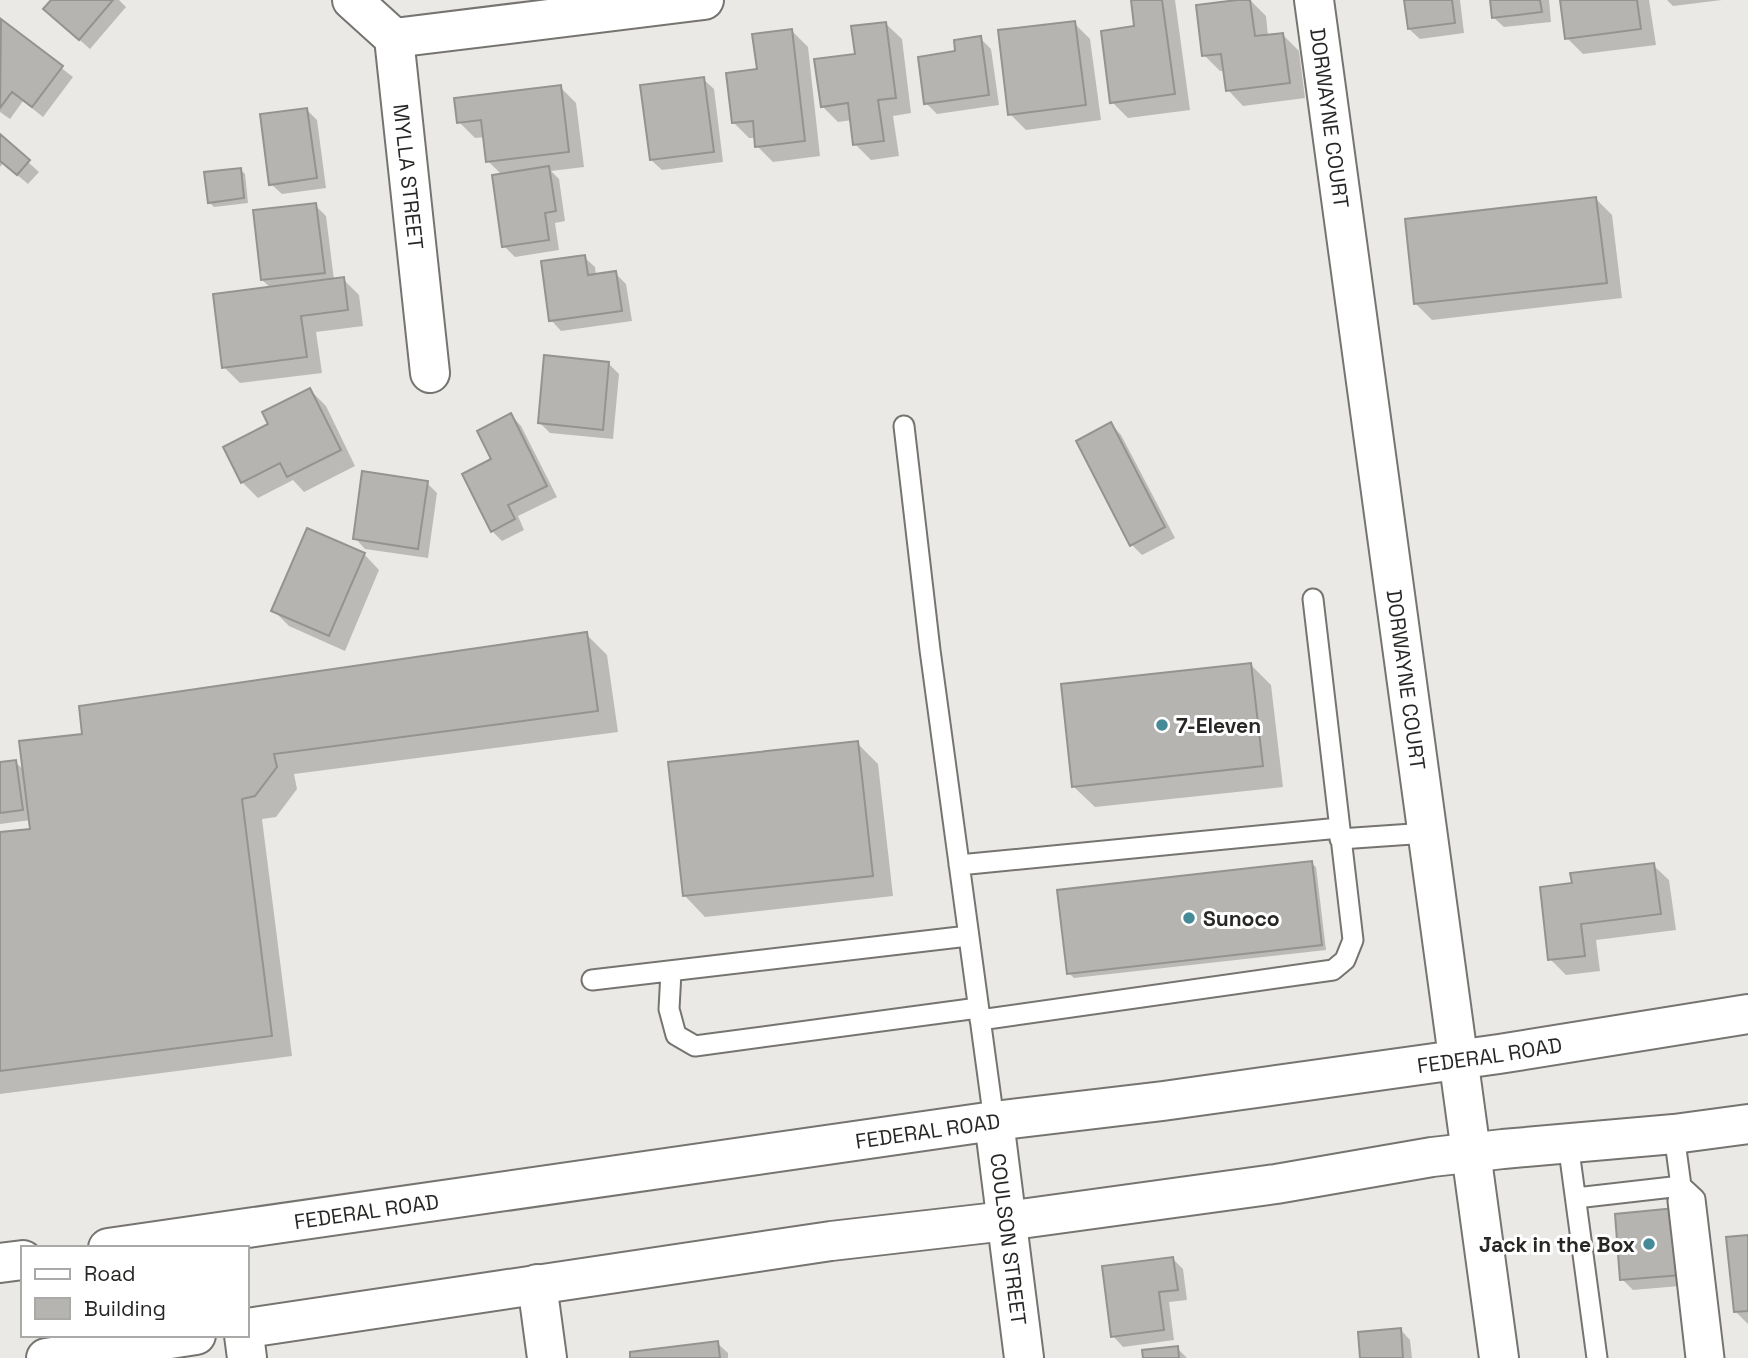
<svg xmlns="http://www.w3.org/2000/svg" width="1748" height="1358" font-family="'Space Grotesk',sans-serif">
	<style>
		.shadow { fill: #0003 }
		.building { fill: #b6b4b1; stroke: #959390; stroke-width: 2 }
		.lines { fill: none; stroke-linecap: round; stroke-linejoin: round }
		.service-casing { stroke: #767471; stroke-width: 23 }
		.minor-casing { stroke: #767471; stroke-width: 42 }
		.tertiary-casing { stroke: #767471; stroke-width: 42 }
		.primary-casing { stroke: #767471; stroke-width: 42 }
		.service { stroke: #fff; stroke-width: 19 }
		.minor { stroke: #fff; stroke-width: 38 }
		.tertiary { stroke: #fff; stroke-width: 38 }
		.primary { stroke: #fff; stroke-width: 38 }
		.poi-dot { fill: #468a98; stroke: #fff; stroke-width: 2.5 }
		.labels { text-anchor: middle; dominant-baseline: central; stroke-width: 6; stroke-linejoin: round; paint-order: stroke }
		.street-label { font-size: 21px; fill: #272725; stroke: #fff }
		.poi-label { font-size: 21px; font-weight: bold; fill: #272725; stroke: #fff; text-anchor: start }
	</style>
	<rect width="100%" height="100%" fill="#ebe9e5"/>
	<path class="shadow" d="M53 0H119L126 7 90 49 56 19Z
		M1133 0H1175L1190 110 1128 118 1112 102 1136 28Z
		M1250 0 1266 16 1268 36 1283 35 1299 51 1305 98 1243 106 1228 90 1225 71H1220L1204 55Z
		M1406 0H1460L1464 33 1420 39 1409 29Z
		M1491 0H1549L1551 22 1504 27 1493 17Z
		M1561 0H1649L1656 45 1583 54 1567 38Z
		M1667 0H1722L1673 6Z
		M2 22 73 77 43 117 23 101 10 119 0 112Z
		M1074 23 1090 39 1101 120 1026 130 1010 114Z
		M886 24 902 39 911 113 893 116 899 156 871 160 855 144 852 120 838 122 822 106 857 55Z
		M792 31 808 47 820 156 773 162 757 146 756 138H749L733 122 759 71Z
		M980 38 991 49 999 105 937 114 926 103Z
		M703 79 714 89 723 162 662 170 651 160Z
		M560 87 576 103 584 167 551 171 559 179 565 221 555 223 559 250 515 257 504 246 502 175 488 161 485 137 475 138 459 122Z
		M307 110 317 120 326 188 282 194 271 184Z
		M0 137 39 172 28 184 3 163 0 167Z
		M240 169 245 174 248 203 214 207 209 202Z
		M1596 199 1612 215 1622 298 1432 320 1416 304Z
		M315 205 326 216 334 280 343 279 359 295 363 326 316 332 322 373 240 383 224 367 271 288 262 280Z
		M584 257 595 267 596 276 615 273 626 284 632 321 561 331 551 320Z
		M608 363 619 374 613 439 550 433 540 423Z
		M310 390 326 406 355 466 304 492 293 480 258 498 242 482 270 425Z
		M511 415 521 426 557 497 518 516 524 530 502 541 492 531 494 460Z
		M1111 424 1121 435 1175 538 1142 555 1132 545Z
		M427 483 437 493 428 558 365 549 355 538Z
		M364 554 379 570 345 651 289 626 273 610Z
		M586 634 607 655 618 732 294 774 297 789 276 817 262 819 292 1056 0 1094V834L32 830 31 820 0 824V764L15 762 25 771 84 735Z
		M1251 665 1271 685 1283 787 1095 807 1074 787Z
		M857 743 878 764 893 896 705 917 685 896Z
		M1311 863 1316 867 1326 950 1074 978 1069 973Z
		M1653 865 1669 880 1676 930 1596 940 1600 971 1566 975 1550 959 1574 884Z
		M1617 1215 1691 1285 1633 1290 1622 1279Z
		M1748 1237V1324L1735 1311Z
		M1172 1258 1183 1269 1187 1300 1169 1302 1174 1340 1123 1347 1113 1336Z
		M1400 1329 1410 1340 1412 1358H1362Z
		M717 1343 728 1353V1358H632Z
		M1177 1348 1187 1358H1145Z"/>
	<path class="building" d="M51 0H113L79 40 43 9Z
		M1131 0H1162L1175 94 1110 103 1101 31 1134 26Z
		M1237 0H1250L1255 36 1283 33 1290 83 1226 91 1221 54 1202 56 1196 5Z
		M1404 0H1452L1455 23 1408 29Z
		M1490 0H1540L1542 12 1492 18Z
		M1560 0H1637L1641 29 1565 39Z
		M1 19 63 66 32 107 12 92 0 108Z
		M1075 21 1086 105 1008 115 998 30Z
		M886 22 896 98 878 100 884 141 853 145 848 103 821 107 814 59 855 54 851 26Z
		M792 29 805 141 755 147 753 121 732 123 726 73 757 69 752 34Z
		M981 36 989 95 924 104 918 57 955 51 954 40Z
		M704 77 714 152 650 160 640 85Z
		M561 85 569 152 486 162 481 120 457 123 454 98Z
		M307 108 317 178 269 185 260 114Z
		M0 134 30 160 17 175 0 161Z
		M549 166 556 211 545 213 549 240 502 247 492 175Z
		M241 168 244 198 208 203 204 172Z
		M1596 197 1607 283 1414 304 1405 219Z
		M316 203 325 273 261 280 253 210Z
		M585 255 588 275 616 271 622 311 549 321 541 261Z
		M344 277 348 310 301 316 307 357 222 368 213 294Z
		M544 355 609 362 603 430 538 423Z
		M310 388 341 450 287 477 280 463 241 483 223 447 268 424 262 412Z
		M511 413 547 486 508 505 515 519 491 532 462 474 491 459 477 431Z
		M1111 422 1165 527 1130 546 1076 441Z
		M362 471 428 481 418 549 353 539Z
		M307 528 365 553 329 636 271 611Z
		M587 632 598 711 274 754 277 767 255 796 242 799 272 1036 0 1071V832L30 829 19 741 82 734 79 706Z
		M1251 663 1263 766 1072 787 1061 684Z
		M858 741 873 876 683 896 668 762Z
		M16 760 23 810 0 813V762Z
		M1312 861 1322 945 1067 974 1057 890Z
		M1654 863 1661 914 1581 924 1585 956 1548 960 1540 887 1572 883 1570 873Z
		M1675 1208 1681 1275 1620 1280 1615 1214Z
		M1748 1235V1311L1734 1312 1726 1237Z
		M1173 1257 1178 1290 1159 1292 1164 1330 1111 1337 1102 1266Z
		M1401 1328 1403 1358H1360L1358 1332Z
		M718 1341 720 1358H630V1352Z
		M1178 1346 1179 1358H1143L1142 1350Z"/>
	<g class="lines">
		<defs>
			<path id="service" d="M904 426 930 650 994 1121
				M1340 839 1427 833
				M959 865 1339 828
				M671 972 669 1009 676 1035 695 1046 978 1008
				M592 980 968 936
				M980 1020 1333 970 1345 960 1353 940 1313 599
				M1674 1134 1681 1186 1678 1201 1696 1358
				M1568 1143 1597 1358
				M1576 1198 1681 1186 1695 1199 1714 1358"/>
			<g id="minor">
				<path id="s1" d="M352 0 394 38 430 373"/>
				<path id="s2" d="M1314 0 1499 1358"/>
				<path d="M394 38 704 0"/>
				<path id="s3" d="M994 1121 1024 1358"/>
				<path d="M537 1284 547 1358"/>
			</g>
			<path id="tertiary" d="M244 1335 247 1358"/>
			<g id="primary">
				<path id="s4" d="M108 1248 994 1121 1163 1101 1499 1054 1748 1014"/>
				<path d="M0 1263 23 1260"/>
				<path d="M247 1328 831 1241 1006 1221 1276 1184 1432 1157 1503 1149 1674 1134 1748 1124"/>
				<path d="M46 1358 196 1335"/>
			</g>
		</defs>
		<use href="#service" class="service-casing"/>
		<use href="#minor" class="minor-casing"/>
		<use href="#tertiary" class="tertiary-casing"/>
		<use href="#primary" class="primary-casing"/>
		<use href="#service" class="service"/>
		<use href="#minor" class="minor"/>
		<use href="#tertiary" class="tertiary"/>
		<use href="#primary" class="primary"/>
	</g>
	<g class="poi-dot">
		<circle cx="1162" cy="725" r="7"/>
		<circle cx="1189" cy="918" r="7"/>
		<circle cx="1649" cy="1244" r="7"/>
	</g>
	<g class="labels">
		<g class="street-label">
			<text stroke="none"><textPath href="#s2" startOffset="119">DORWAYNE COURT</textPath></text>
			<text stroke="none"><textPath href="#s1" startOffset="196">MYLLA STREET</textPath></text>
			<text stroke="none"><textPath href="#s2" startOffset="686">DORWAYNE COURT</textPath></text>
			<text stroke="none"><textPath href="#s4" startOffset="1395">FEDERAL ROAD</textPath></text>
			<text stroke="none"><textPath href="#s4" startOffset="828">FEDERAL ROAD</textPath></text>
			<text stroke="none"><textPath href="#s4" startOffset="261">FEDERAL ROAD</textPath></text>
			<text stroke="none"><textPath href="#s3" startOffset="119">COULSON STREET</textPath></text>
		</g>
		<g class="poi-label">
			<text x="1176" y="725">7-Eleven</text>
			<text x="1203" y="918">Sunoco</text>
			<text x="1635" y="1244" text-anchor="end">Jack in the Box</text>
		</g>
	</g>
	<rect x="21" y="1246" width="228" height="91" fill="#ffffff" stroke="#a9a9a8" stroke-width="2"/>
	<rect x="35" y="1269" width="35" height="10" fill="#ffffff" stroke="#a9a9a8" stroke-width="2"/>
	<text x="84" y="1281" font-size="21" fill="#272725">Road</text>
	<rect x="35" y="1298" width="35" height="21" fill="#b6b4b1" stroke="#a9a9a8" stroke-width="2"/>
	<text x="84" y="1316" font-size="21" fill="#272725">Building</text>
</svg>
